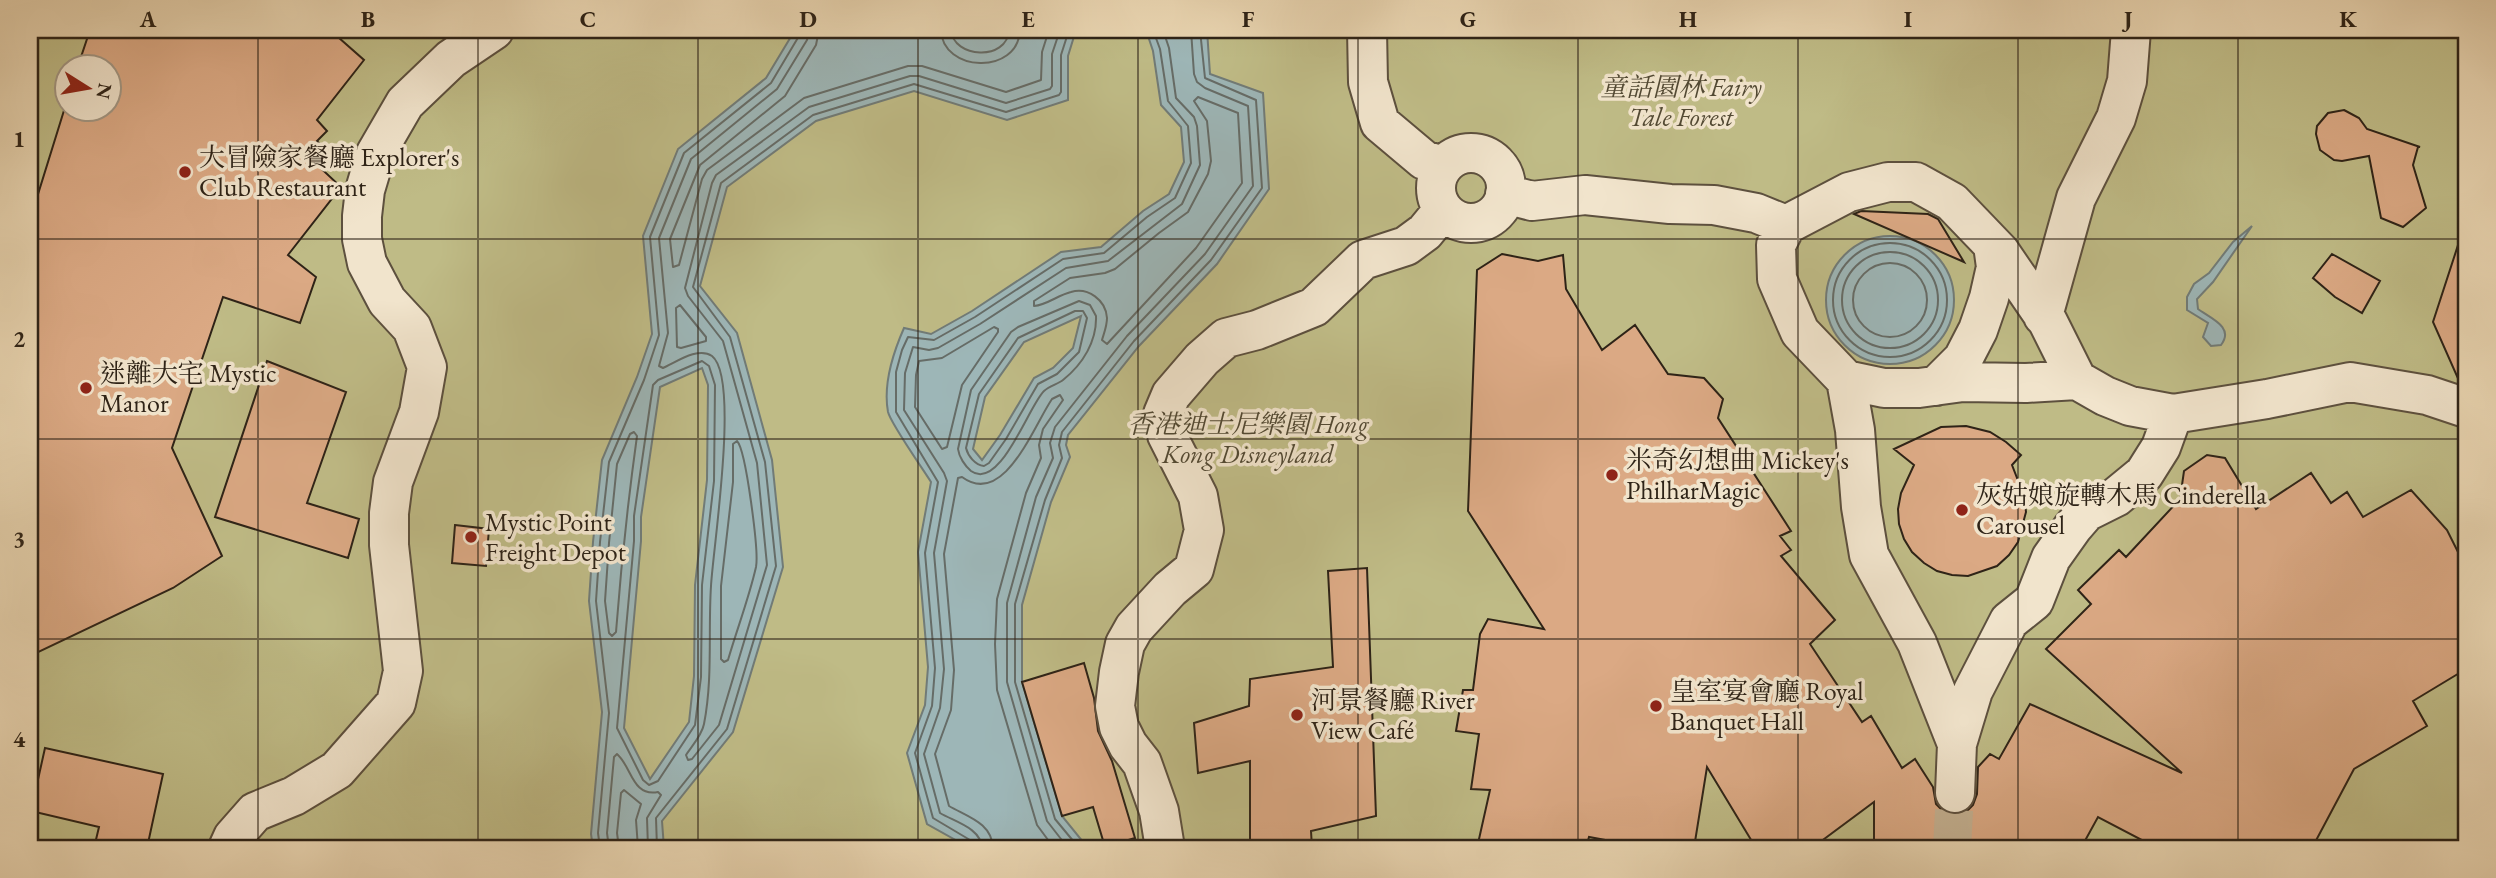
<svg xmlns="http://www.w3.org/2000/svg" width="2496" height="878" font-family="'EB Garamond','Noto Serif TC',serif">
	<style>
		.green { fill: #bfbb86; stroke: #766f4e; stroke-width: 2; fill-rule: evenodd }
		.water { fill: #9db6b7; stroke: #717b77; stroke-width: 2; fill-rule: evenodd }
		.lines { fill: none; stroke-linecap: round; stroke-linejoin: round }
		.shore { stroke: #666c67; stroke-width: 2 }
		.building { fill: #dba984; stroke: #2e2317; stroke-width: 2 }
		.minor-tunnel { stroke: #c4b192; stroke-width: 38; stroke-dasharray: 38 19; stroke-linecap: butt }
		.minor-casing { stroke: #5d503e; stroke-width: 42 }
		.minor { stroke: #f1e4cc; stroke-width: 38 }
		.grid { fill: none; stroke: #2e2317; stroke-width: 2; stroke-opacity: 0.55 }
		.poi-dot { fill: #8f2418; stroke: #f1e4cc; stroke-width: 2.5 }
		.labels { text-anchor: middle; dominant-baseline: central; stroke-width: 7; stroke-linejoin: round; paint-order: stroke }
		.park-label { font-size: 26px; font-style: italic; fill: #524933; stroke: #f1e4cc }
		.poi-label { font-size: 26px; fill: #2e2317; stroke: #f1e4cc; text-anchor: start }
		.neatline { fill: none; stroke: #2e2317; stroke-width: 2.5 }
		.grid-label { font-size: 23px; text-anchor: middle; font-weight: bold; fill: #2e2317 }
	</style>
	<rect width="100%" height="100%" fill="#e9d5b1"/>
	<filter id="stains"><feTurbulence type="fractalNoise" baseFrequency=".00286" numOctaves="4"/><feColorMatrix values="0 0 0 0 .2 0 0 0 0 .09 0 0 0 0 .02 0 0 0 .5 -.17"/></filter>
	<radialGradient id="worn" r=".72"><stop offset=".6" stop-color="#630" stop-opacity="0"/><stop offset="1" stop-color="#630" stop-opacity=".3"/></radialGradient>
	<path class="green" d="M30 30H2466V848H30ZM66 66H108V108H66Z"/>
	<path class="water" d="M795 30H949L989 37 996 30H1076L1068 56V100L1007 120 914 91 816 121 727 187 700 286 737 333 772 460 783 567 733 732 662 821 664 848H593L591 834 602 712 589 601 593 542 602 460 637 377 652 334 643 236 678 149 766 78ZM702 368 708 385 707 480 695 585 694 676 689 722 650 779 624 728 641 541V517L660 387Z
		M1146 30H1207L1210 74 1263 93 1269 189 1217 264 1139 346 1068 435 1066 445 1070 457 1051 502 1022 605V682L1062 816 1088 848H970L927 824 907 753 925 705 928 667 918 552 931 482C923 469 891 424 888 412 883 385 893 353 904 328L931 334 972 311 1061 252 1101 247 1143 211 1169 194 1184 162 1181 127 1161 105 1153 51ZM1081 316 1073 348 1053 368 1034 378 1000 435 982 460 973 449 985 397 1024 342Z
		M2252 226 2213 282 2197 299 2198 309C2210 318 2235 327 2221 345L2211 346 2203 337 2208 323 2187 310V297L2194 284 2209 273 2233 242Z
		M1826 300a64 64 0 1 1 128 0a64 64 0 1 1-128 0Z"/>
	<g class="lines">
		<path class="shore" d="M809 30 807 40 777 89 691 159 659 238 668 333 659 366 663 368C675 363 698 346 712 356 740 378 713 548 711 586 708 632 713 678 704 724 702 735 692 746 686 755L688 760 692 759 719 725 767 565 757 463 723 341 688 296 685 288 712 183 716 175 809 107 910 76H919L1006 103 1050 89 1052 86V54L1060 30
			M819 30 816 45 785 96 700 165 670 239 673 267 679 265 702 179 707 170 804 98 908 66H922L1006 92 1041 80 1042 52 1049 30
			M941 30C942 72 1018 76 1020 30
			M951 30C953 58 1007 62 1009 30
			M1198 97 1238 113 1242 183 1196 248 1107 344 1102 340C1104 333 1107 326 1107 318 1106 300 1088 287 1071 292 1058 295 1047 305 1034 306V301L1070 278 1105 273 1115 269 1159 233 1188 212 1208 174 1211 161 1207 121 1194 101Z
			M1833 300a57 57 0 1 1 114 0a57 57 0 1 1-114 0Z
			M1842 300a48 48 0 1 1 96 0a48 48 0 1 1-96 0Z
			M1853 300a37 37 0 1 1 74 0a37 37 0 1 1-74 0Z
			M1079 301 1090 305 1096 316C1097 341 1083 364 1063 380 1058 384 1049 386 1044 391 1029 405 1000 492 971 471 965 466 959 457 958 449L971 390 1011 332 1018 327Z
			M680 305 706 337V341L681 348 677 347 676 308Z
			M1075 311H1083L1087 318 1079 352 1057 374 1038 384 1006 439 989 463 984 466C975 465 968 456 966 448L979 394 1018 338Z
			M994 327 998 329V332L962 385 947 447 942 449 915 407 916 375 919 361 942 358Z
			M702 361 709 366 715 385 714 481 702 585 701 677 695 725 658 781 649 785 643 780 617 728 634 541V516L653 385 658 380Z
			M634 432 637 436C628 501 621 566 616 632L612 636 609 633 605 601 609 543 617 464 630 434Z
			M737 441C746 450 759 552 756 567 749 598 737 629 728 660L724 662 721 659V586L733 482V444Z
			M600 848 598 833 609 713 596 601 600 542 609 462 644 380 659 335 650 237 684 153 771 83 799 36 800 30
			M609 848 607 833 614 757 617 754C632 767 632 797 658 792L661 795 647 818 648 848
			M619 848 617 833 621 793 624 790 641 804 636 820 638 848
			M657 848 656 818 727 729 776 566 765 462 730 337 693 287 721 183 813 115 914 84 1006 112 1059 95 1061 92V55L1069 30
			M973 848 970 840 933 818 915 753 932 706 935 668 925 553 938 482 896 412V372L902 350 908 337 934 340 975 317 1063 259 1104 253 1147 217 1175 198 1191 163 1188 126 1168 101 1160 49 1153 30
			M982 848C981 828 955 822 940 813L924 754 940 708 944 669 934 553 947 481 944 473 904 410 905 373 913 347 929 350 938 348 980 324 1066 268 1108 261 1182 204 1200 165 1197 126 1194 117 1176 98 1169 48 1163 30
			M993 848C992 823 968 817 949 806L935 754 951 710 954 670 944 554 958 478 962 477C1004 508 1033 427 1052 399L1060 395 1063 400 1043 429 1039 445 1041 458 1026 493 997 599 995 644 997 690 1037 825 1054 848
			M1068 848 1047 821 1007 682V603L1036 497 1053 458 1050 443 1055 427 1127 336 1205 254 1253 186 1248 106 1205 88 1197 82 1194 74 1191 30
			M1079 848 1055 819 1015 682V604L1045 500 1062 458 1059 445 1062 432 1134 341 1211 260 1262 188 1256 100 1205 78 1200 30"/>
	</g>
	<path class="building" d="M90 30H330L364 60 317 120 327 131 317 141 324 148 313 161 341 187 288 255 316 277 300 323 223 297 172 448 222 556 173 588 30 656V220L66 104V108H108V66H78Z
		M2344 110 2359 118 2367 129 2420 147H2418L2413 165 2426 208 2403 227 2381 218 2369 156 2342 161 2334 160 2320 150 2316 134 2317 126 2328 113Z
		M1861 211 1928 214 1938 219 1964 262 1854 214Z
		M2460 239 2466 240V385L2460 383 2433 322Z
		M1502 254 1538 261 1563 255 1566 289 1602 350 1635 325 1668 374 1704 378 1723 399 1718 418 1791 531 1780 536 1791 550 1781 556 1835 620 1810 644 1862 722 1871 716 1902 768 1915 759 1933 787 1936 804 1944 812 1955 815 1966 812 1973 805 1977 794 1978 767 1990 754 1999 759 2030 704 2182 773 2046 649 2091 604 2078 590 2119 550 2126 557 2180 499 2184 471 2207 455 2225 458 2256 509 2311 473 2331 503 2347 492 2363 517 2411 490 2447 530 2466 568V669L2413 701 2427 726 2354 769 2312 848H2157L2098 817 2081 848H1874V802L1812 848H1756L1707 767 1694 848H1648L1589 837 1586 848H1477L1490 790 1471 789 1479 734 1456 731 1463 690H1473L1480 634 1488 619 1544 629 1468 511 1477 270Z
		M2332 254 2380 281 2362 313 2335 297 2313 278Z
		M267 361 346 392 307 503 359 519 348 558 215 517Z
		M1966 426 1990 432 2006 442 2021 455 2012 465 2024 496 2026 512 2018 542 2009 555 1997 566 1968 576 1952 575 1937 571 1924 563 1912 552 1904 539 1899 524 1898 509 1901 493 1914 465 1894 449 1941 427Z
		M455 525 489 529 486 566 452 563Z
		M1367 568 1376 816 1311 831 1312 848H1250V761L1198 773 1194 723 1249 706 1250 679 1333 667 1328 571Z
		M1084 663 1094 698 1098 731 1112 761 1135 838 1105 847 1093 807 1062 816 1022 682Z
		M45 748 163 774 147 848H94L99 827 31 811Z"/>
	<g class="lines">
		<path class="minor-tunnel" d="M1952 848 1955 793"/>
		<defs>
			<path id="minor" d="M1367 30 1368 82 1380 123 1424 160 1443 166
				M1436 188a35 35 0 1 1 70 0a35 35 0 1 1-70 0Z
				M1505 194 1532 201 1585 195 1670 204 1714 205 1756 213 1786 225 1849 192 1888 182H1916L1952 202 2000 252 2048 322 2077 380 2105 396 2130 406 2173 414 2267 399 2350 382 2427 395 2466 408
				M1786 225 1776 245 1777 279 1800 332 1846 380 1855 430 1861 507 1869 555 1917 643 1957 744 1973 691 2009 621 2034 601 2051 558 2073 527 2086 512 2116 497 2144 474 2161 447 2173 414
				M2043 316 2076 198 2116 118 2127 81 2131 30
				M1846 380 1884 388H1919L1963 382 2026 383 2077 380
				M1936 386 1963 359 1978 330 1989 298 1996 267 1993 245
				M1955 793 1957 744
				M228 848 233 837 255 812 294 796 337 770 396 703 403 671 389 545V513L393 482 419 412 427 367 412 328 387 301 367 263 362 239V216L365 190 376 153 405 103 451 59 494 30
				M1165 848 1159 811 1142 763 1128 745 1119 727 1115 706 1119 672 1125 644 1134 628 1170 589 1194 569 1204 530 1198 496 1167 435 1163 414 1171 395 1202 359 1226 338 1257 330 1314 307 1363 260 1406 246 1425 232 1443 210"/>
		</defs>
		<use href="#minor" class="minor-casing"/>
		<use href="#minor" class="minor"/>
	</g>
	<path class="grid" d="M258 30V848M478 30V848M698 30V848M918 30V848M1138 30V848M1358 30V848M1578 30V848M1798 30V848M2018 30V848M2238 30V848M30 239H2466M30 439H2466M30 639H2466"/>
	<g class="poi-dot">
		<circle cx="185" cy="172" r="7"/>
		<circle cx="86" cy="388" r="7"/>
		<circle cx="1612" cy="475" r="7"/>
		<circle cx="1962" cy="510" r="7"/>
		<circle cx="471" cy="537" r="7"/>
		<circle cx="1656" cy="706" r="7"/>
		<circle cx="1297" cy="715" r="7"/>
	</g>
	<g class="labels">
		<g class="park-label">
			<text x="1681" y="87">童話園林 Fairy<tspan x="1681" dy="30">Tale Forest</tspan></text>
			<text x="1248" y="424">香港迪士尼樂園 Hong<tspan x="1248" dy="30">Kong Disneyland</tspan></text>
		</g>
		<g class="poi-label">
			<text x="199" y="157">大冒險家餐廳 Explorer's<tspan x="199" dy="30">Club Restaurant</tspan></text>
			<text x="100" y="373">迷離大宅 Mystic<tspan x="100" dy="30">Manor</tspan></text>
			<text x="1626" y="460">米奇幻想曲 Mickey's<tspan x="1626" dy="30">PhilharMagic</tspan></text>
			<text x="1976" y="495">灰姑娘旋轉木馬 Cinderella<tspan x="1976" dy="30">Carousel</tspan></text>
			<text x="485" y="522">Mystic Point<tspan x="485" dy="30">Freight Depot</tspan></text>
			<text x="1670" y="691">皇室宴會廳 Royal<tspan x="1670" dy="30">Banquet Hall</tspan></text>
			<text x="1311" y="700">河景餐廳 River<tspan x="1311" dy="30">View Café</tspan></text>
		</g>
	</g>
	<rect width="2496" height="878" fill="none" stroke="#e9d5b1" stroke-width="77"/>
	<g transform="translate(88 88) rotate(101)"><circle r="33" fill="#f1e4cc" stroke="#a39784" stroke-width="2"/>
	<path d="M0-5L12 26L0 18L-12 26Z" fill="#8f2418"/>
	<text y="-10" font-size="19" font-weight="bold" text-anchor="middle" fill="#2e2317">N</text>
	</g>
	<rect x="38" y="38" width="2420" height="802" class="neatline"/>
	<g class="grid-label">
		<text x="148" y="27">A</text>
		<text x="368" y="27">B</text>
		<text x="588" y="27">C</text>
		<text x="808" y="27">D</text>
		<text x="1028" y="27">E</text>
		<text x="1248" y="27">F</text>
		<text x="1468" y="27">G</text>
		<text x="1688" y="27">H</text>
		<text x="1908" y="27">I</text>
		<text x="2128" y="27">J</text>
		<text x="2348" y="27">K</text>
		<text x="19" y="147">1</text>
		<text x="19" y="347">2</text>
		<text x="19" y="547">3</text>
		<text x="19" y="747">4</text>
	</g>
	<rect width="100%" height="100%" filter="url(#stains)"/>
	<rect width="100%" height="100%" fill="url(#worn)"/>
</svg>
